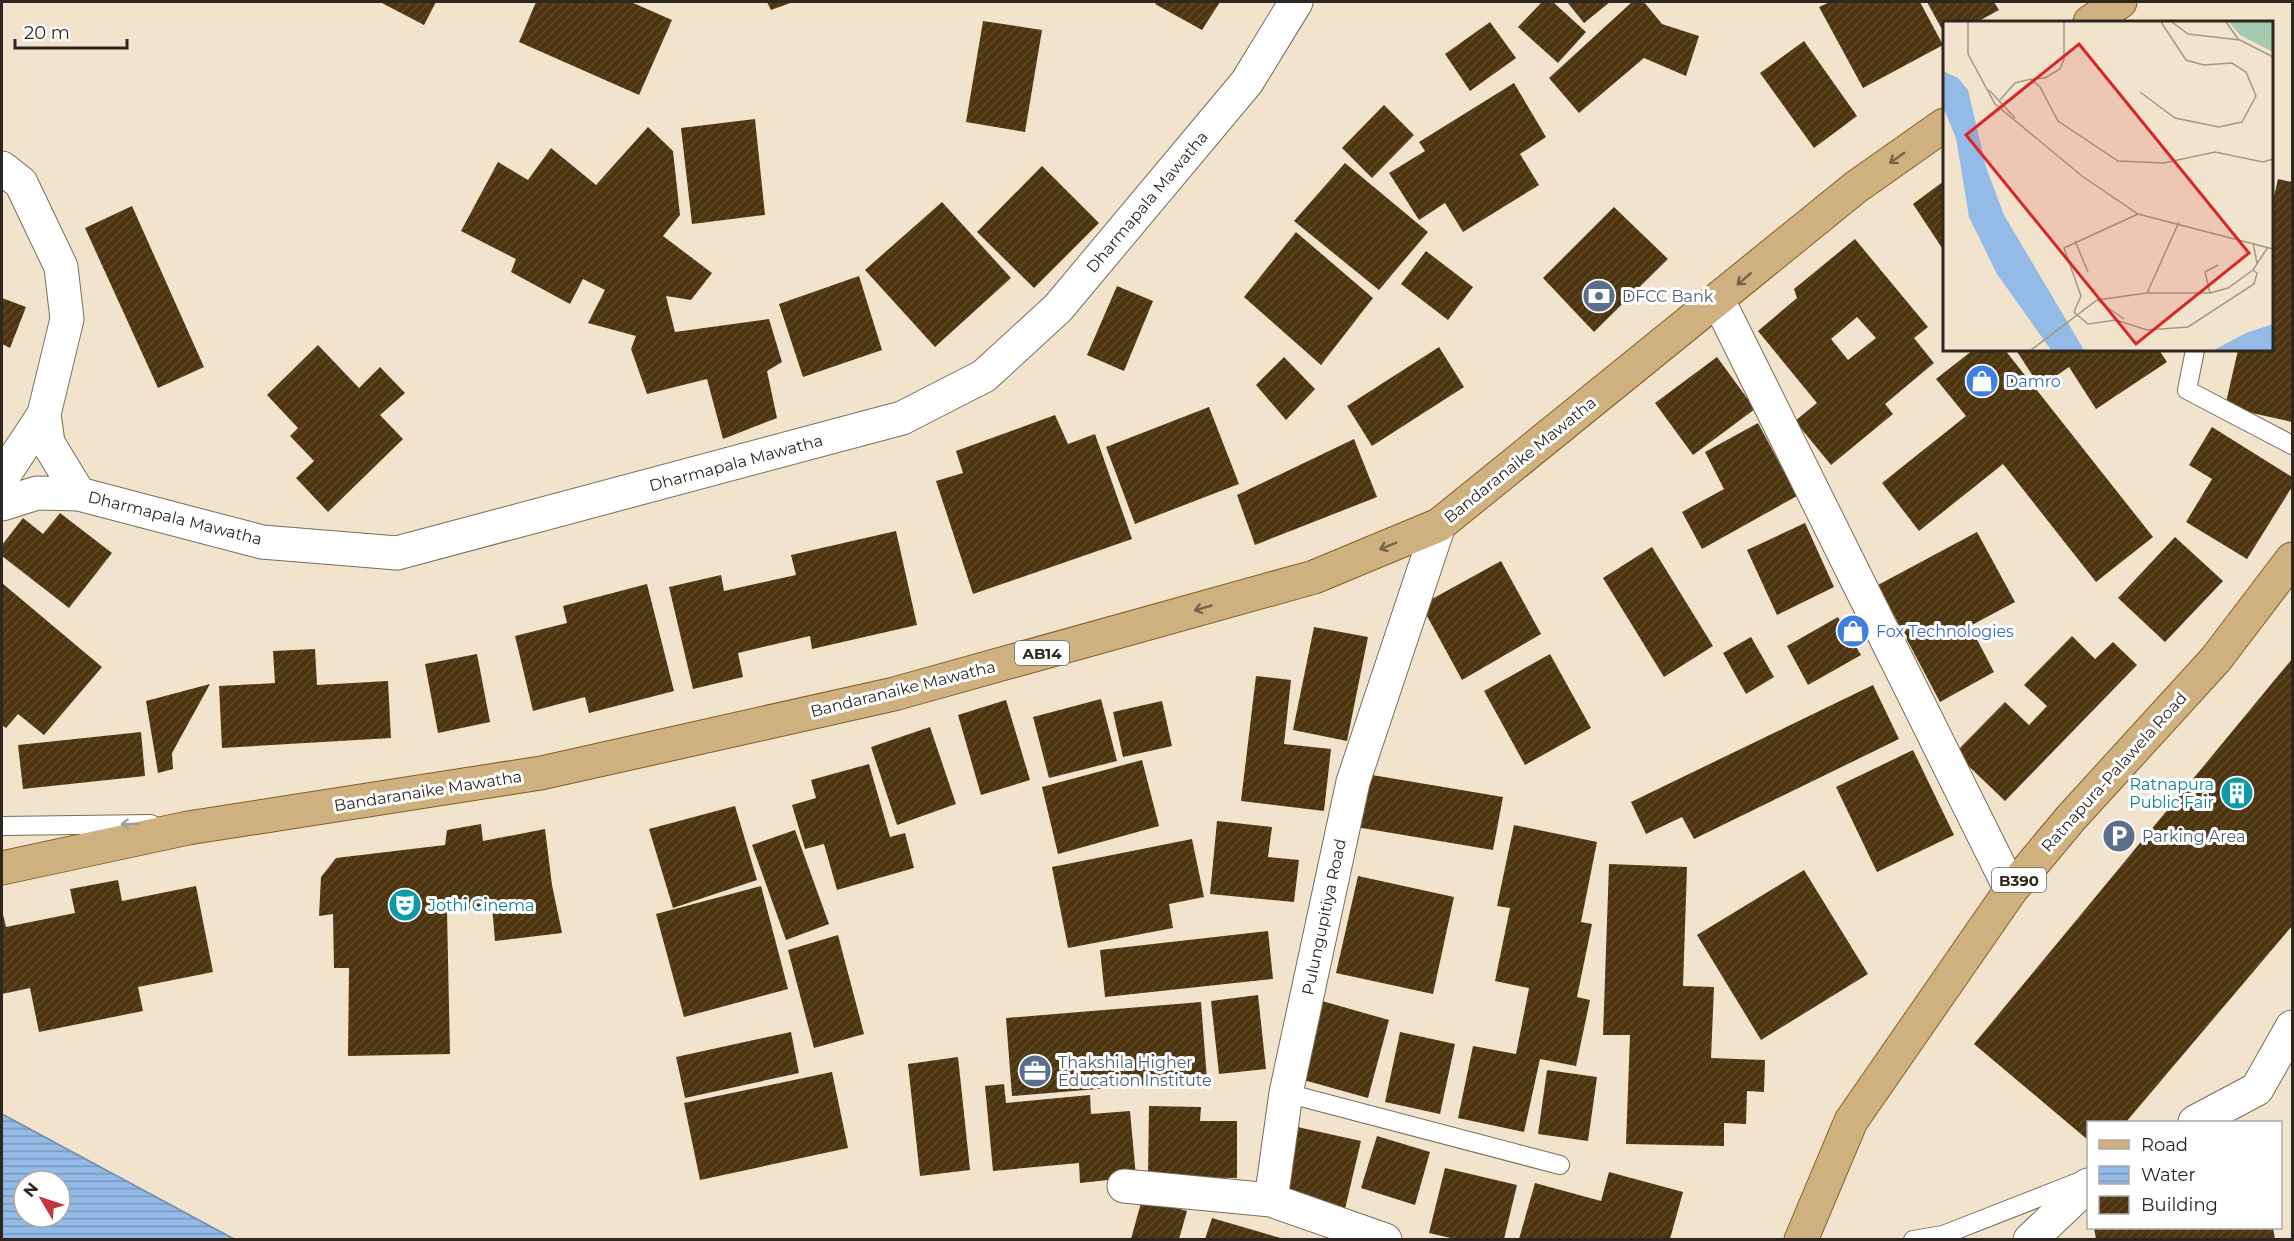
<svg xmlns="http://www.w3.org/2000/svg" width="2294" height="1241" font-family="Montserrat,sans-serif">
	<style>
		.water { fill: url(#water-rules); stroke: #758eab; stroke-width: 1.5; fill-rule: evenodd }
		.building { fill: url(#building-hatch); fill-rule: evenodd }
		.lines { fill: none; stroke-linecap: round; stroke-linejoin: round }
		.lane-casing { stroke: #7a6c59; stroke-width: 20 }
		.street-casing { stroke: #7a6c59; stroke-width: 35 }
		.primary-casing { stroke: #825e26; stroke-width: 35 }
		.lane { stroke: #fff; stroke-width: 18 }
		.street { stroke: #fff; stroke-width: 33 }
		.primary { stroke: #cfb07f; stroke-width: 33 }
		.oneway { stroke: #76654a }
		.oneway2 { stroke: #a09e9a }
		.labels { text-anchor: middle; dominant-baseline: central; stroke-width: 6; stroke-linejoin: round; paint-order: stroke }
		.shield { fill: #fff; stroke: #6c6862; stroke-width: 1.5 }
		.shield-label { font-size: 15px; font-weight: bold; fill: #2d271f }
		.street-label { font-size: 16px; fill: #2d271f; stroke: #fff }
		.service-label { font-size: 16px; fill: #4e5e75; stroke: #fff; text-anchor: start }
		.shop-label { font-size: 16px; fill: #366cbe; stroke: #fff; text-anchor: start }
		.culture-label { font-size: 16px; fill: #0d838f; stroke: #fff; text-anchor: end }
		.inset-road { fill: none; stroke: #a39887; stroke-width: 1.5 }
		.view { fill: #d62828; fill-opacity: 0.15; stroke: #d62828; stroke-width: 3 }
		.inset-edge { fill: none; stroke: #2d271f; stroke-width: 3 }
	</style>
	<defs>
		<pattern id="water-rules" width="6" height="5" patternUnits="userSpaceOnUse" patternTransform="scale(1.5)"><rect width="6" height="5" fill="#94bae7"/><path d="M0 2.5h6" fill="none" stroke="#7997bb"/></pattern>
		<pattern id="building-hatch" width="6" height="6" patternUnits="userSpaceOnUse" patternTransform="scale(1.5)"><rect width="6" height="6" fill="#4d3510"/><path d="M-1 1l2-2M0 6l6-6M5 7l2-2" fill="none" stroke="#5e4a2a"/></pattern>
	</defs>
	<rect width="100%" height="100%" fill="#f2e3cd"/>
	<path class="water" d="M2 1114 234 1239H2ZM24 1181H60V1217H24Z"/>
	<path class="building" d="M380 2H436L424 25Z
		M536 2H631L672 20 639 95 519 42Z
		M767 2H793L771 10Z
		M1157 2H1220L1202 30 1155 4Z
		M1542 2H1553L1586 32 1558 63 1518 27Z
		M1567 2H1610L1584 23Z
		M1632 2H1644L1662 24 1699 36 1686 76 1644 58 1579 113 1549 78Z
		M1830 2H1920L1943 45 1863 88 1819 7Z
		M1927 2H1994L1999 10 1977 22H1944V33Z
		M983 21 1042 30 1025 132 966 122Z
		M1490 22 1516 58 1470 91 1445 54Z
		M1804 41 1857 116 1814 148 1760 73Z
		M1514 83 1546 137 1520 154 1539 185 1463 232 1445 203 1419 220 1389 173 1425 151 1419 142Z
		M1384 105 1414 135 1372 178 1342 148Z
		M755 119 765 215 692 224 681 128Z
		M648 127 673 151 680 215 663 236 712 273 691 300 666 296 675 332 769 319 782 362 767 371 777 418 723 439 707 379 647 394 631 349 636 336 588 323 605 290 583 279 570 304 511 272 516 259 461 231 498 162 528 180 551 148 596 185Z
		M1345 163 1428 232 1379 290 1294 221Z
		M1042 166 1099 223 1034 288 977 232Z
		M2278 179 2292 182V422L2225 407 2238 350H2272V205Z
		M1944 181V251L1913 204Z
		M942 202 1011 278 935 347 865 270Z
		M132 206 204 367 158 388 85 228Z
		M1614 207 1668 259 1594 332 1543 278Z
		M1296 232 1373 298 1321 365 1244 297Z
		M1855 239 1928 327 1914 338 1934 363 1885 404 1893 414 1831 465 1795 421 1817 403 1758 331 1797 298 1794 289ZM1857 317 1876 338 1848 360 1831 339Z
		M1426 251 1473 287 1448 320 1401 284Z
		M859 276 882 350 803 377 779 304Z
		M1117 286 1153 301 1124 371 1087 355Z
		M2 298 26 307 10 348 2 344Z
		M318 345 359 388 380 367 405 393 380 415 403 439 328 512 296 478 314 461 290 436 298 428 267 395Z
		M1439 347 1464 387 1372 446 1347 406Z
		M1973 350H2005L2153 537 2096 582 2003 464 1919 531 1882 483 1966 416 1936 379Z
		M2016 350H2159L2167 362 2096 409 2069 367 2040 387Z
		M1284 357 1315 389 1286 420 1256 385Z
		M1717 357 1755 409 1693 455 1655 403Z
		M1209 407 1239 484 1135 524 1106 447Z
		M1055 415 1068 444 1095 434 1132 539 973 594 936 481 963 473 956 451Z
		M1758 423 1797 496 1702 549 1682 512 1724 489 1705 452Z
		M2212 427 2292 477V487L2247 559 2186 522 2212 479 2189 465Z
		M1354 439 1377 497 1255 545 1237 495Z
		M60 513 112 553 69 608 2 556V545L23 518 43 534Z
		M1805 523 1834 587 1777 615 1747 550Z
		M896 531 917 625 812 649 810 636 738 653 743 677 693 689 669 587 721 575 724 591 796 575 791 555Z
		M1977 532 2015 602 1970 626 1994 672 1940 702 1878 585Z
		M2175 537 2223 581 2165 642 2118 598Z
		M1652 547 1713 646 1664 677 1603 578Z
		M1501 561 1541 634 1462 680 1421 605Z
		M2 583 102 667 44 735 18 714 6 728 2 725Z
		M647 584 674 691 589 713 585 697 533 711 515 636 567 623 563 606Z
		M1838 617 1861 655 1808 685 1787 646Z
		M1314 627 1368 637 1347 741 1293 730Z
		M2072 636 2095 659 2113 642 2137 665 2005 801 1955 753 2005 702 2029 725 2047 706 2024 685Z
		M1751 637 1774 677 1746 694 1723 653Z
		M315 649 317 685 388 681 391 738 222 748 219 686 275 683 273 651Z
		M477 654 490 722 438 733 425 664Z
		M1550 654 1591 728 1525 765 1484 691Z
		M2292 659V926L2126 1122H2088V1140L1974 1044Z
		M1256 676 1291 680 1284 744 1331 749 1324 811 1241 801Z
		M210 684 172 753 173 769 158 773 146 701Z
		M1873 685 1899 739 1694 839 1682 817 1646 834 1631 802Z
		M1101 699 1117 761 1049 778 1033 717Z
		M1006 700 1030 780 981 795 958 715Z
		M1162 701 1172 746 1123 757 1113 712Z
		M930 727 956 804 897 825 871 747Z
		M141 732 145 776 23 789 18 745Z
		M1913 750 1954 835 1877 872 1836 787Z
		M1142 760 1159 826 1058 854 1042 787Z
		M869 764 890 837 905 833 914 868 837 890 824 844 805 849 792 805 816 798 811 780Z
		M1366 774 1503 797 1493 850 1356 827Z
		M735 806 757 880 673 908 649 829Z
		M1217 821 1272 827 1268 857 1299 860 1294 902 1210 894Z
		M481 824 483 841 545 829 552 885 562 933 495 941 492 906 447 911 450 1054 348 1056 349 968H334L333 914 319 916 321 877 336 858 445 845 447 830Z
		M1514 825 1597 842 1581 922 1592 924 1577 997 1590 1000 1576 1066 1540 1059 1524 1132 1458 1118 1473 1046 1516 1054 1529 988 1495 981 1510 908 1497 906Z
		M795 830 829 924 786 940 752 845Z
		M1192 839 1204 897 1169 904 1173 928 1068 948 1052 867Z
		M1609 864 1687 867 1683 986 1714 987 1711 1058 1765 1060 1764 1092 1747 1091 1746 1124 1724 1123V1146L1626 1144 1630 1035H1603Z
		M1804 870 1868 974 1761 1040 1697 935Z
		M1358 876 1454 897 1433 994 1336 973Z
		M118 880 122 901 196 886 213 972 138 987 143 1011 39 1032 30 988 2 994V910L6 927 75 913 70 889Z
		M761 886 788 989 684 1017 656 914Z
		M1268 931 1273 979 1105 997 1100 950Z
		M838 935 864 1034 814 1048 788 950Z
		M1258 995 1266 1069 1219 1074 1211 1001Z
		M1322 1001 1389 1020 1368 1098 1300 1079Z
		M1201 1002 1207 1080 1012 1096 1006 1018Z
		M791 1032 799 1073 685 1098 676 1057Z
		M1400 1032 1455 1044 1440 1114 1385 1102Z
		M958 1057 970 1170 920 1176 908 1064Z
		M1547 1070 1597 1077 1588 1141 1538 1134Z
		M832 1072 848 1148 700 1180 684 1103Z
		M1004 1084 1006 1103 1090 1095 1091 1114 1130 1111 1136 1177 1080 1183 1079 1163 993 1171 985 1086Z
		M1149 1106 1201 1107 1200 1121H1237V1178L1148 1177Z
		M1293 1126 1361 1141 1345 1209 1278 1194Z
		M1377 1136 1430 1152 1415 1205 1361 1188Z
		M1445 1168 1517 1185 1504 1239H1455L1429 1233Z
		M1609 1172 1683 1192 1670 1239H1519L1535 1183 1601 1201Z
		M1142 1199 1187 1211 1179 1239H1131Z
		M1212 1218 1284 1239H1205Z
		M2094 1228H2273L2275 1239H2096Z"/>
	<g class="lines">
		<defs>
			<path id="lane" d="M2195 350 2187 390 2292 445
				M2 826 151 824
				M1286 1093 1560 1165
				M1913 1240 1943 1235 2081 1181"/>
			<path id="street" d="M2 168 21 183 61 267 67 319 44 414 2 478
				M1718 300 2011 890
				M44 414 48 443 79 494
				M2 504 37 493 79 494 262 542 397 553 902 418 984 376 1058 308 1247 82 1296 2
				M2195 1122 2257 1089 2292 1027
				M1124 1186 1271 1200
				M1385 1240 1271 1200 1286 1093 1353 782 1439 525
				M2030 1240 2088 1185"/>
			<path id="primary" d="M2090 22 2120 2
				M2 868 188 828 541 773 894 694 1314 577 1439 525 1856 187 1944 125
				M1801 1240 1851 1121 2011 890 2070 819 2216 659 2292 559"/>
		</defs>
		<use href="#lane" class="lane-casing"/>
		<use href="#street" class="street-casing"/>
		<use href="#primary" class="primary-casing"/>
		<use href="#lane" class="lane"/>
		<use href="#street" class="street"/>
		<use href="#primary" class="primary"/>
	</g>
	<defs><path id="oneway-shaft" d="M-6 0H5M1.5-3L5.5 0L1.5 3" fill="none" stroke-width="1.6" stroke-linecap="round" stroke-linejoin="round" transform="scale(1.5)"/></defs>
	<g class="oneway">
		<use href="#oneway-shaft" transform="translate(1897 158) rotate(145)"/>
		<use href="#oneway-shaft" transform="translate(1744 279) rotate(140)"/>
		<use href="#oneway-shaft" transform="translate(1388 546) rotate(158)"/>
		<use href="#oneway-shaft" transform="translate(1203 608) rotate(164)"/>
	</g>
	<use class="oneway2" href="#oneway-shaft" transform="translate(130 824) rotate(179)"/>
	<defs>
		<symbol id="bank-disc" viewBox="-11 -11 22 22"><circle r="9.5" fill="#5c6f8a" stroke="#fff"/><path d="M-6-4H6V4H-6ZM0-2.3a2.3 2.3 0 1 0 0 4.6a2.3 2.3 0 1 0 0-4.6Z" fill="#fff"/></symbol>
		<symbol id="shop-disc" viewBox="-11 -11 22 22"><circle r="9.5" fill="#3f7fe0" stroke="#fff"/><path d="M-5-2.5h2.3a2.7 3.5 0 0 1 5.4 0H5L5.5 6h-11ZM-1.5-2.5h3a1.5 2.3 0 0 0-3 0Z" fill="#fff"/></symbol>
		<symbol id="building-disc" viewBox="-11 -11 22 22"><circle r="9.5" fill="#0f9aa8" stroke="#fff"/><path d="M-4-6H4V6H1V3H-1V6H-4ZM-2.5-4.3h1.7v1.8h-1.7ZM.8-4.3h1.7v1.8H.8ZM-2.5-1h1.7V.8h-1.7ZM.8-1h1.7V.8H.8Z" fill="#fff"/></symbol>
		<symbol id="parking-disc" viewBox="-11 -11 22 22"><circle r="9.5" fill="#5c6f8a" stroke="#fff"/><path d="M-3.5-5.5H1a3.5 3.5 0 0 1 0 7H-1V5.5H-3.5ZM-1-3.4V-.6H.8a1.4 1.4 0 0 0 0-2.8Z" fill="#fff"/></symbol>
		<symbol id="theatre-disc" viewBox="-11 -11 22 22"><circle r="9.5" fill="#0f9aa8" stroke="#fff"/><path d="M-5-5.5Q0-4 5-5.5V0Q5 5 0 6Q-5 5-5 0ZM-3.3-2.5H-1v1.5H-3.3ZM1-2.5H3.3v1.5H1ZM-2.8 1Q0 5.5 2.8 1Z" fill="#fff"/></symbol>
		<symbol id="office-disc" viewBox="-11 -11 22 22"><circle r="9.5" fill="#5c6f8a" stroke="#fff"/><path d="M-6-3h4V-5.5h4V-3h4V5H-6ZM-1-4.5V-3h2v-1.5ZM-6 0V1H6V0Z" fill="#fff"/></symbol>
	</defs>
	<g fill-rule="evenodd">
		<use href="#bank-disc" x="1580" y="277" width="38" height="38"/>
		<use href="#shop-disc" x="1963" y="362" width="38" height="38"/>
		<use href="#shop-disc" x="1834" y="612" width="38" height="38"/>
		<use href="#building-disc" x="2218" y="774" width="38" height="38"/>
		<use href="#parking-disc" x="2100" y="817" width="38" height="38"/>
		<use href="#theatre-disc" x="386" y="886" width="38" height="38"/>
		<use href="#office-disc" x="1016" y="1052" width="38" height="38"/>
	</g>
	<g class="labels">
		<g class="shield">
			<rect x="1015" y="641" width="54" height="24" rx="4.5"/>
			<rect x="1992" y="868" width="54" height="24" rx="4.5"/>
		</g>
		<g class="shield-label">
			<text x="1042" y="653">AB14</text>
			<text x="2019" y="880">B390</text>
		</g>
		<g class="street-label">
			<text transform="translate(1147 202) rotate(-50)">Dharmapala Mawatha</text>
			<text transform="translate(1520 460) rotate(-39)">Bandaranaike Mawatha</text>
			<text transform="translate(736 463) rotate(-15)">Dharmapala Mawatha</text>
			<text transform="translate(175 518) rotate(14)">Dharmapala Mawatha</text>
			<text transform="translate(903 689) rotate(-14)">Bandaranaike Mawatha</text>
			<text transform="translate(2114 772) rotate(-48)">Ratnapura-Palawela Road</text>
			<text transform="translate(428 791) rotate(-9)">Bandaranaike Mawatha</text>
			<text transform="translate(1324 917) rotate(-78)">Pulungupitiya Road</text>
		</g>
		<g class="service-label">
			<text x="1622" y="296">DFCC Bank</text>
			<text x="2142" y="836">Parking Area</text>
			<text x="1058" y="1062">Thakshila Higher<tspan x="1058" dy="18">Education Institute</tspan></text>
		</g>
		<g class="shop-label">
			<text x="2005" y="381">Damro</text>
			<text x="1876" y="631">Fox Technologies</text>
		</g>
		<g class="culture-label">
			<text x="2214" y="784">Ratnapura<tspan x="2214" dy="18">Public Fair</tspan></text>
			<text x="428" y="905" text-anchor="start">Jothi Cinema</text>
		</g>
	</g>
	<g transform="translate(1943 21)">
		<rect width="330" height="330" fill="#f2e3cd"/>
		<path d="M286 1H330V31L297 14Z" fill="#a4caaf"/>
		<path d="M0 50 15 57 25 69 43 146 61 194 141 329H108L54 253 26 196 13 117 0 86ZM330 303V329H271L303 312Z" fill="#94bae7"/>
		<path class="inset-road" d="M25 1V33L52 83 139 155 195 193 330 228M229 1 245 13 297 19 330 36M283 1 296 19M90 58 102 57 117 48 121 38V1M46 69 72 97M197 71 232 97 276 106 299 101 313 75 303 51 289 42 261 44 243 39 218 1M57 79 72 62 88 58 97 66 115 100 175 140 221 142 272 131 320 141 330 138M195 193 121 227 138 275 131 291 145 303 173 299 204 309 245 306 311 263 314 252 310 249M132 220 145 251M310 222 314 242M204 272 236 201M267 272 262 251 275 244M154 279 181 298M88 329 154 279 204 272H267L285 267 310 249 325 226"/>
		<path class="view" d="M136 23 306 232 193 323 23 114Z"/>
		<rect width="330" height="330" class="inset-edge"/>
	</g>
	<rect width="2294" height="1241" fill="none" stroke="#2d271f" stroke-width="6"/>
	<rect x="2087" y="1121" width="195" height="108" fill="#ffffff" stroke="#aba9a5" stroke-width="1.5"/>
	<rect x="2099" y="1140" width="30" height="9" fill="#cfb07f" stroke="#aba9a5" stroke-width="1.5"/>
	<text x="2141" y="1151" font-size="18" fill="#2d271f">Road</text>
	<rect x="2099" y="1166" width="30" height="18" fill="url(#water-rules)" stroke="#aba9a5" stroke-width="1.5"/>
	<text x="2141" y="1181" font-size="18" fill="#2d271f">Water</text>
	<rect x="2099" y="1196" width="30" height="18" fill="url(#building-hatch)" stroke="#aba9a5" stroke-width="1.5"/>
	<text x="2141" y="1211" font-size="18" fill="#2d271f">Building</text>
	<g transform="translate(42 1199) rotate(309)"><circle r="28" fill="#ffffff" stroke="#aba9a5" stroke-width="1.5"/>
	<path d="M0-4.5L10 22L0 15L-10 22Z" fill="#c5353d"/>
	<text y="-9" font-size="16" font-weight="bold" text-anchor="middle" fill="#2d271f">N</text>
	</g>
	<path d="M15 39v9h112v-9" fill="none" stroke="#2d271f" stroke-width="3"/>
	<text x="24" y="39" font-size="18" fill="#2d271f" stroke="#ffffff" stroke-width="4.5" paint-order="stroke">20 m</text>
</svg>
